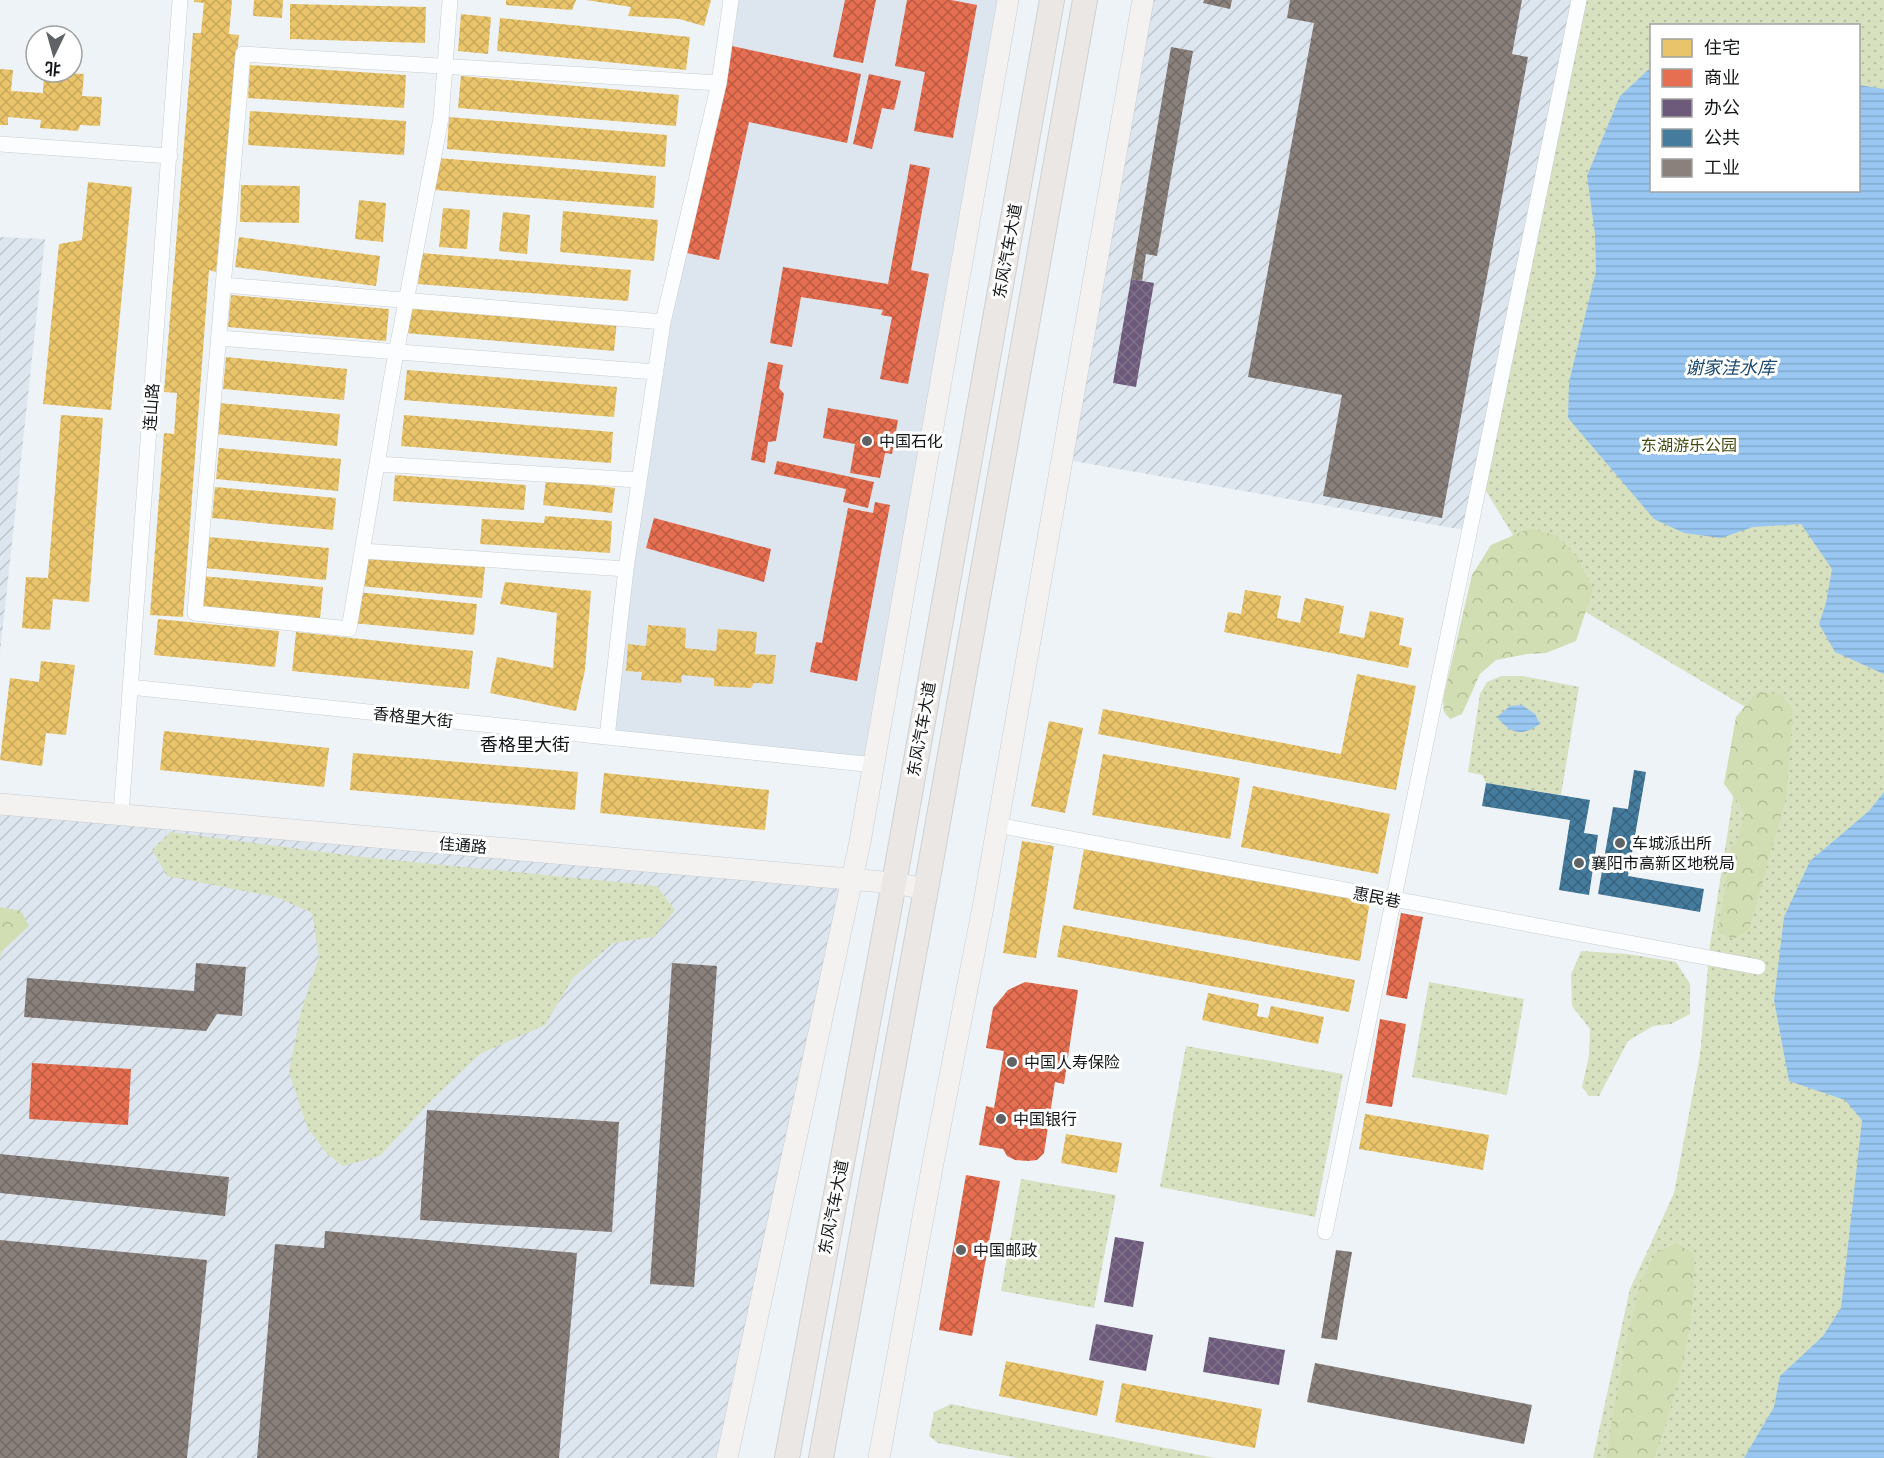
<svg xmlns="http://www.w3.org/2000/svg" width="1884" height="1458" font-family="'Asap Condensed','Noto Sans SC',sans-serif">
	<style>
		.built { fill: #dde6ef }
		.industrial { fill: url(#industrial-furrows) }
		.green { fill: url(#green-dots); fill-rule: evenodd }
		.forest { fill: url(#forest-crowns) }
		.water { fill: url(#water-rules) }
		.homes { fill: url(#homes-cross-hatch) }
		.shops { fill: url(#shops-cross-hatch) }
		.offices { fill: url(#offices-cross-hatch) }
		.public { fill: url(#public-cross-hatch) }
		.industry { fill: url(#industry-cross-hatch) }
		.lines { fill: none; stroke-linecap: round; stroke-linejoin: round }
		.street-casing { stroke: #c9cdd0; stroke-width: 16 }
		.secondary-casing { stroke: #c9cdd0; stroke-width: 22 }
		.primary-casing { stroke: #ced1d2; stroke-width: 26 }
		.street { stroke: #fcfdfe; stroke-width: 15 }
		.secondary { stroke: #f4f2f1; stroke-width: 21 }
		.primary { stroke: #ebe7e4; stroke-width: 24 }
		.poi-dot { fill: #606366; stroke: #fefffe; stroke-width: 2 }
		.labels { text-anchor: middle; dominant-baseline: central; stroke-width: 6; stroke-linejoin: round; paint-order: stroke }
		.street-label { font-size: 16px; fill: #131618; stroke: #fefffe }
		.poi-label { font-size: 16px; fill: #131618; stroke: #fefffe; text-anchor: start }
		.park-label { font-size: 16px; fill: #414b0e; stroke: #fefffe }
		.water-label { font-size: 18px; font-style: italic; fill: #1a486e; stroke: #fefffe }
		.neighbourhood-label { font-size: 18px; fill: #131618; stroke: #fefffe }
	</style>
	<defs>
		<pattern id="industrial-furrows" width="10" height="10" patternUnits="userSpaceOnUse" patternTransform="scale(1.5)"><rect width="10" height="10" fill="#dde6ef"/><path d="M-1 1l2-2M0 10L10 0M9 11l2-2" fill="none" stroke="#bdc5cc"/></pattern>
		<pattern id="green-dots" width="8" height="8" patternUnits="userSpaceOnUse" patternTransform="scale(1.5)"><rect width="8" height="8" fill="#d7e1c0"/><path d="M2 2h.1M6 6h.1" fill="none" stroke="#b8c0a4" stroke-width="1.8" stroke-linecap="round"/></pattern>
		<pattern id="forest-crowns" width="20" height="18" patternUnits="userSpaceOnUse" patternTransform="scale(1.5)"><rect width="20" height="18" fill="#d1ddb2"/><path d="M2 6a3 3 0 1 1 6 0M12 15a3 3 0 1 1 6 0" fill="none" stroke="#b3bd98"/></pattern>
		<pattern id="water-rules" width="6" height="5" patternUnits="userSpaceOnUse" patternTransform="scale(1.5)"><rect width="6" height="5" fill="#99c7f1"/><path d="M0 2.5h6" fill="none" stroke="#83aace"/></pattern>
		<pattern id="homes-cross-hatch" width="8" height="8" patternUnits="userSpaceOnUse" patternTransform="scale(1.5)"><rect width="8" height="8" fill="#e9c46a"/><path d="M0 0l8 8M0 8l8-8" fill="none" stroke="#c7a85b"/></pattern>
		<pattern id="shops-cross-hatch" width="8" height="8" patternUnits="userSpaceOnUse" patternTransform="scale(1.5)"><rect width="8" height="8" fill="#e76f51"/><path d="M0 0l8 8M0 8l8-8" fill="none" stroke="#ba5a42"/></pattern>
		<pattern id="offices-cross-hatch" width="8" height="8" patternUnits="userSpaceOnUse" patternTransform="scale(1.5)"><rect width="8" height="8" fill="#6d597a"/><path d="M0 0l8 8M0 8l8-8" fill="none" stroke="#80718a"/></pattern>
		<pattern id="public-cross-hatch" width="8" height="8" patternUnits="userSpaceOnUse" patternTransform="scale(1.5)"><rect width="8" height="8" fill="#457b9d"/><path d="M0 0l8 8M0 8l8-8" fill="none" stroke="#38647f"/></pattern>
		<pattern id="industry-cross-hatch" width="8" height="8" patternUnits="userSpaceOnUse" patternTransform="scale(1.5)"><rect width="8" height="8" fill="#8a817c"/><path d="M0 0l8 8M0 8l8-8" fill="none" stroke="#706965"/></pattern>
	</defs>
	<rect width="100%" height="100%" fill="#eef3f7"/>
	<path class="built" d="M731 0H1008L874 765 607 737 638 480Z"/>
	<path class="industrial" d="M1143 0H1579L1470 531 1062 459Z
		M0 237 45 239 0 653Z
		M0 804 852 879 727 1458H0Z"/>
	<path class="green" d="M1579 0H1884V1458H1593L1630 1289 1674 1193 1700 1055 1710 945 1747 708 1545 588 1480 481ZM1652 26H1858V190H1652Z
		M1501 676H1523L1579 687 1561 795 1486 783 1482 775 1468 772 1480 694 1487 682Z
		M170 832 362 857 657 886 675 910 654 937 613 943 573 978 545 1025 480 1054 431 1101 380 1156 343 1166 327 1154 307 1127 289 1072 301 1011 319 957 312 913 276 897 167 876 152 850Z
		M1581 951 1627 954 1676 962 1690 984V1014L1671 1024 1653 1026 1628 1041 1599 1096H1589L1582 1087 1589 1056 1590 1029 1572 1006 1571 975Z
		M1429 982 1524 999 1507 1095 1412 1077Z
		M1186 1046 1343 1074 1315 1217 1160 1187Z
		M1021 1179 1116 1195 1094 1308 1001 1291Z
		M951 1404 1214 1458H1018L938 1443 929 1436 934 1412Z"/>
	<path class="forest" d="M1530 528 1557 536 1577 557 1593 589 1576 641 1546 653 1527 654 1496 660 1480 674 1462 714 1450 719 1444 712 1443 699 1472 575 1491 545Z
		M1757 692 1781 694 1793 710 1786 798 1749 930 1734 939 1718 933 1731 847 1739 836 1745 812 1724 784 1736 717Z
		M0 907 21 911 29 926 1 952 0 959Z
		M1676 1243 1694 1254C1696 1322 1678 1394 1654 1458H1606L1624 1351 1641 1280 1656 1253Z"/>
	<path class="water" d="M1648 70H1651L1652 190H1858L1859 85 1884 89V674L1835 652 1819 624 1826 603 1832 569 1801 524 1753 527 1721 538 1684 533 1654 519 1568 418 1569 382 1596 271 1595 234 1587 176 1620 96Z
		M1522 705 1535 714 1540 724C1521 737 1511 734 1497 717L1510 706Z
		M1884 792V1458H1744L1774 1407 1780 1376 1823 1336 1841 1308 1862 1120 1845 1100 1789 1081 1774 1000 1784 917 1810 861 1869 811Z"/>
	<path class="homes" d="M194 0H232L229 34 239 35 216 272 209 270 183 617 150 615 164 433 174 434 177 393 164 392 193 33H201L204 3 194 2Z
		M254 0H283L282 18 253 16Z
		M506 0H576L572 10 506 5Z
		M586 0H711L704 26 679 19 628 16 631 7Z
		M290 4 426 7 425 43 290 39Z
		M461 14 491 17 488 54 458 51Z
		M500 18 690 37 686 70 497 51Z
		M250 65 406 75 404 108 248 98Z
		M0 69 13 70 11 91 43 93 44 72 84 74 82 96 102 97 100 126 80 125 78 131 40 128 41 120 8 117V125H0Z
		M461 76 679 95 676 126 458 108Z
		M250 111 406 121 404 155 248 145Z
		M449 117 667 135 665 167 447 149Z
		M438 158 656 176 654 208 435 190Z
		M88 182 132 187 111 410 43 404 59 244 82 240Z
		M241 185 300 186 299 223 240 222Z
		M359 200 386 203 383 242 355 239Z
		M443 208 470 210 467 249 439 247Z
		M563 211 658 220 654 261 560 252Z
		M503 212 530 215 527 254 499 251Z
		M239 237 380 256 376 286 235 267Z
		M421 253 631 270 628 301 418 284Z
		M231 295 389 309 386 341 228 327Z
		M407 303 617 320 614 351 405 333Z
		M226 357 347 369 344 400 223 389Z
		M407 370 617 387 614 417 404 400Z
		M219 403 340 414 337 446 216 434Z
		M61 415 103 418 89 602 53 599 50 630 22 628 26 577 48 578Z
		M404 415 613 432 611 463 401 446Z
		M219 448 341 459 338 491 216 479Z
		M395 475 526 485 524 510 393 501Z
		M546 479 615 488 612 513 543 505Z
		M215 487 336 498 333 530 212 518Z
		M545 516 612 521 610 553 480 544 482 519 544 523Z
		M208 537 329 548 326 580 205 568Z
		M363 554 485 566 482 598 360 586Z
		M202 576 323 587 320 619 199 607Z
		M505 582 591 591 585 670 576 711 490 693 497 657 553 668 557 613 500 604Z
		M1245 590 1281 596 1277 618 1300 623 1305 598 1344 606 1339 633 1364 638 1370 611 1404 618 1399 645 1412 648 1408 668 1224 632 1228 612 1241 614Z
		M356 592 477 604 474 635 353 623Z
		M158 619 279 631 275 667 154 655Z
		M648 625 686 628 685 648 716 651 718 629 757 632 755 654 776 655 773 684 754 683 751 688 714 686V678L682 675 681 683 641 680 642 672 626 671 628 644 646 646Z
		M296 632 473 651 469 689 292 671Z
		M41 661 75 665 66 735 46 733 42 766 0 760 10 678 39 682Z
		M1357 674 1416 686 1396 790 1098 734 1103 709 1341 754Z
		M1049 721 1083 728 1065 813 1031 806Z
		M164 731 329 748 324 787 160 770Z
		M353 753 578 772 575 810 350 790Z
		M1103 754 1240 778 1230 839 1092 815Z
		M604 773 769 790 765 830 600 813Z
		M1253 786 1390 814 1378 874 1241 847Z
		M1022 841 1054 846 1036 958 1003 953Z
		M1084 849 1370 901 1360 961 1073 909Z
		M1063 925 1355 980 1349 1012 1057 957Z
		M1208 993 1259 1004 1257 1016 1268 1018 1271 1006 1324 1017 1318 1044 1202 1020Z
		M1365 1114 1489 1135 1483 1170 1359 1149Z
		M1066 1134 1122 1143 1117 1173 1061 1163Z
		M1006 1361 1104 1381 1097 1416 999 1396Z
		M1122 1383 1262 1409 1255 1448 1115 1422Z"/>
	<path class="shops" d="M845 0H876L863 63 833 57Z
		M907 0H951L977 5 953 138 914 131 925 72 895 66Z
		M732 46 861 74 847 143 749 122 719 260 687 253Z
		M869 74 901 81 894 110 882 108 872 149 853 144Z
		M910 164 930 168 911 270 929 274 908 384 880 379 892 317 881 315 883 310 801 297 792 347 770 343 783 267 888 284Z
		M768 362 783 365 779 388 784 394 776 441 768 442 765 463 751 460Z
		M828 408 898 420 892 454 885 453 880 478 850 473 855 444 823 438Z
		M777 461 874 482 868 508 843 502 846 489 774 474Z
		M875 502 890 505 857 681 810 672 816 642 822 643 848 508 873 513Z
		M654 518 771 549 764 582 646 548Z
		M1401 913 1423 917 1407 999 1386 995Z
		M1025 982 1078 990 1064 1084 1055 1082 1044 1153 1037 1160 1028 1161 1015 1160 1007 1156 1003 1149 979 1145 986 1106 994 1108 1004 1051 986 1048 993 1008 1008 990Z
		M1380 1019 1406 1024 1392 1107 1366 1103Z
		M32 1063 131 1069 128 1125 29 1119Z
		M966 1175 1000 1181 972 1336 939 1330Z"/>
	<path class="offices" d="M1131 279 1154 283 1136 387 1113 383Z
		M1115 1237 1144 1242 1133 1307 1104 1302Z
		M1096 1324 1153 1335 1146 1371 1089 1360Z
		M1209 1337 1285 1350 1279 1385 1203 1372Z"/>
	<path class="public" d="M1634 770 1646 772 1628 876 1704 889 1700 912 1598 894 1613 807 1628 809Z
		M1486 783 1590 800 1584 833 1598 835 1589 895 1559 890 1570 820 1482 806Z"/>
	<path class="industry" d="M1204 0H1232L1230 9 1203 3Z
		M1290 0H1522L1512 54 1528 57 1442 518 1323 496 1342 395 1248 377 1314 23 1287 18Z
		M1171 47 1193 51 1157 256 1146 254 1142 281 1131 279Z
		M196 963 246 967 242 1016 217 1014 206 1031 24 1017 27 978 194 991Z
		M672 963 717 966 694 1287 650 1284Z
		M427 1110 619 1122 612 1232 420 1220Z
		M0 1154 229 1177 225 1216 0 1193Z
		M325 1231 577 1253 559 1458H257L275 1244 324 1248Z
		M0 1240 207 1260 187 1458H0Z
		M1336 1250 1352 1252 1337 1340 1321 1338Z
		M1315 1363 1532 1405 1524 1444 1307 1402Z"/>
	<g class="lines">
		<defs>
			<path id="street" d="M450 0 441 118 392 375 349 629 195 613 243 54 719 83
				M0 144 170 156
				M223 285 663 322
				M219 338 656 372
				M377 464 638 480
				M362 551 626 569
				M130 687 874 765
				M607 737 626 569 663 322 719 83 731 0
				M121 815 180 0
				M997 825 1758 967
				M1325 1232 1579 0"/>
			<path id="secondary" d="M0 804 894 883 926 889
				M727 1458 860 842 1008 0
				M879 1458 933 1163 984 902 1143 0"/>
			<path id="primary" d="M787 1458 894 883 1052 0
				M821 1458 926 889 1085 0"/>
		</defs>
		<use href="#street" class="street-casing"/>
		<use href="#secondary" class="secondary-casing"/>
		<use href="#primary" class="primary-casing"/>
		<use href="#street" class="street"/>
		<use href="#secondary" class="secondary"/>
		<use href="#primary" class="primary"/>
	</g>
	<g class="poi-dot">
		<circle cx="867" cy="441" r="6"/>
		<circle cx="1620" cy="843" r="6"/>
		<circle cx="1579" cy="863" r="6"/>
		<circle cx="1012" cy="1062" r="6"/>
		<circle cx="1001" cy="1119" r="6"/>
		<circle cx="961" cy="1250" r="6"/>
	</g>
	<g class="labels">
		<g class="street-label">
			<text transform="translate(1007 251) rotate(-80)">东风汽车大道</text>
			<text transform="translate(151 407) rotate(-86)">连山路</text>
			<text transform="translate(413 717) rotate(6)">香格里大街</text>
			<text transform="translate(921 729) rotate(-80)">东风汽车大道</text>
			<text transform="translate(463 845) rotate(5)">佳通路</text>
			<text transform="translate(1377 897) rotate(11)">惠民巷</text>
			<text transform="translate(833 1207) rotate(-79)">东风汽车大道</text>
		</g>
		<g class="poi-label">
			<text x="879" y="441">中国石化</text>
			<text x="1632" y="843">车城派出所</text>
			<text x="1591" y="863">襄阳市高新区地税局</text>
			<text x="1024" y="1062">中国人寿保险</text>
			<text x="1013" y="1119">中国银行</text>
			<text x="973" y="1250">中国邮政</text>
		</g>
		<g class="park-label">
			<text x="1689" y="445">东湖游乐公园</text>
		</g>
		<g class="water-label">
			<text x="1730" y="367">谢家洼水库</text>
		</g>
		<g class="neighbourhood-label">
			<text x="525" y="744">香格里大街</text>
		</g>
	</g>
	<rect x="1650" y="24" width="210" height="168" fill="#fefffe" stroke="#a0a2a2" stroke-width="1.5"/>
	<rect x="1662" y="39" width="30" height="18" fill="#e9c46a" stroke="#a0a2a2" stroke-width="1.5"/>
	<text x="1704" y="54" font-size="18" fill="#131618">住宅</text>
	<rect x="1662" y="69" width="30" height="18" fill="#e76f51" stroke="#a0a2a2" stroke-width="1.5"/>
	<text x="1704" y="84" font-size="18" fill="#131618">商业</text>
	<rect x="1662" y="99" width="30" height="18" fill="#6d597a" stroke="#a0a2a2" stroke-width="1.5"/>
	<text x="1704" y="114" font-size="18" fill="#131618">办公</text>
	<rect x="1662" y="129" width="30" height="18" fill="#457b9d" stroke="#a0a2a2" stroke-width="1.5"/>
	<text x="1704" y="144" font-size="18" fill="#131618">公共</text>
	<rect x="1662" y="159" width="30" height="18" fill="#8a817c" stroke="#a0a2a2" stroke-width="1.5"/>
	<text x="1704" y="174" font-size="18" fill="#131618">工业</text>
	<g transform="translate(54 54) rotate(185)"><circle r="28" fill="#fefffe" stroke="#a0a2a2" stroke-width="1.5"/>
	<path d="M0-4.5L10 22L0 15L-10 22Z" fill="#606366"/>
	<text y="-9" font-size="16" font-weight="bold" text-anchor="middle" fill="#131618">北</text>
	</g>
</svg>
